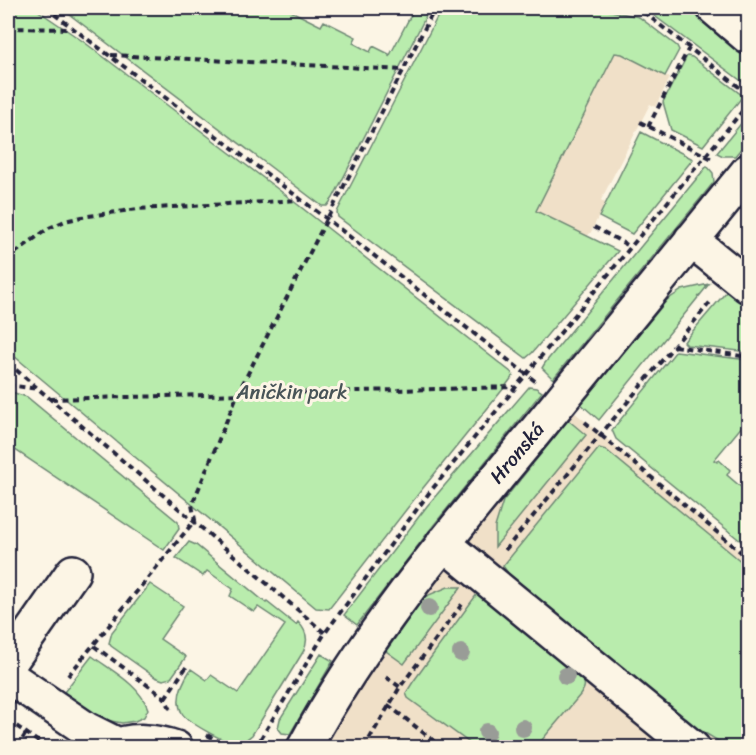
<svg xmlns="http://www.w3.org/2000/svg" width="756" height="755" font-family="Sriracha,sans-serif">
	<style>
		.built { fill: #f0e0c8 }
		.green { fill: #b9ecad; stroke: #6e8774; stroke-width: 1.5 }
		.lines { fill: none; stroke-linecap: round; stroke-linejoin: round }
		.minor-casing { stroke: #22223b; stroke-width: 38 }
		.path { stroke: #22223b; stroke-width: 4; stroke-dasharray: 6 4.5; stroke-linecap: butt }
		.minor { stroke: #fcf5e5; stroke-width: 33 }
		.tree { fill: #999c97 }
		.labels { text-anchor: middle; dominant-baseline: central; stroke-width: 6; stroke-linejoin: round; paint-order: stroke }
		.park-label { font-size: 20px; fill: #485458; stroke: #fcf5e5 }
		.street-label { font-size: 20px; fill: #22223b; stroke: #fcf5e5 }
	</style>
	<rect width="100%" height="100%" fill="#fcf5e5"/>
	<filter id="ink" filterUnits="userSpaceOnUse"><feTurbulence type="fractalNoise" baseFrequency=".0167" numOctaves="2"/><feDisplacementMap in="SourceGraphic" scale="12" xChannelSelector="R" yChannelSelector="G"/><feConvolveMatrix kernelMatrix="1 2 1 2 8 2 1 2 1" color-interpolation-filters="sRGB"/></filter>
	<g filter="url(#ink)">
		<path class="built" d="M453 14 622 54 670 78 655 107 650 104 601 200 605 203 591 232 508 329Z
			M561 401 748 558V747L304 748Z"/>
		<path class="green" d="M8 8H34L84 42 283 193 512 373 513 376 504 388 423 488 329 609 316 608 8 351Z
			M61 8H285L321 26 324 21 356 37 353 43 370 52 373 46 389 54V57L414 9 412 8H430L333 198 327 206H322Z
			M442 8H597L639 17 677 46 679 50 665 76 622 54 615 53 536 211 618 251 532 353 526 358 338 217 337 212Z
			M644 8H697L748 50V86Z
			M687 56 692 57 743 96 703 146 671 130 663 102Z
			M748 115V140L735 156H723L717 153Z
			M641 132 693 159 632 234 599 217Z
			M707 166 713 173 714 182 553 379 542 368 545 363Z
			M709 284 599 420 581 404 667 300 682 290Z
			M727 291H732L748 304V352L687 345 684 342 686 339Z
			M676 351 748 360V419L714 460 717 462 719 460 730 470 727 475 741 487 746 483 748 485V547L616 439 612 430Z
			M529 387 536 388 542 392 433 526 357 625 344 615 427 506Z
			M8 391 27 397 178 522 179 529 164 550 8 445Z
			M568 420 586 435 495 547V527L503 501Z
			M599 448 606 450 748 567V747H728L695 727 649 693 508 573 503 566Z
			M189 542 196 545 266 603 267 602 296 625 298 622C307 631 309 641 303 652L252 735C247 739 242 744 235 743 225 743 187 722 182 713 174 699 183 681 191 669L207 680 211 675 238 693 285 625 258 607 254 612 230 596 233 589 207 571 203 576 176 558Z
			M150 584 183 606 160 639 186 657 171 678 163 680 155 677 111 646 109 643 112 632Z
			M448 587H461L404 664 386 651 424 597Z
			M477 594 483 595 582 677C586 685 585 688 580 695L536 747H479L471 744 408 698 406 693 413 682Z
			M321 654 333 661 290 734 282 733 278 728 280 719Z
			M92 656C112 671 140 685 148 709L144 717 135 721 122 723 105 720 61 696Z"/>
		<g class="lines">
			<defs>
				<path id="minor" d="M714 8 748 37
					M691 240 748 286
					M443 543 693 748
					M8 665 73 572
					M8 676 86 729 118 745
					M112 748C131 738 157 741 176 748
					M304 748C366 633 452 532 535 432 607 345 677 258 748 171"/>
			</defs>
			<use href="#minor" class="minor-casing"/>
			<path class="path" d="M46 8 327 219 535 381
				M623 8 646 14 748 94
				M8 28 74 29
				M111 55 404 70
				M640 122 714 160
				M648 127 689 48
				M594 227 631 247
				M8 261 12 255 49 228 65 221 82 217 138 209 300 200
				M674 346 748 357
				M8 363 326 634
				M8 385 38 389
				M51 399 514 387
				M585 422 748 558
				M505 550 712 300
				M94 646 165 698 172 712
				M68 676 195 520 192 505 238 393 435 8
				M386 677 400 687
				M165 698 187 666
				M388 705 443 748
				M8 720 47 748
				M207 735 231 748
				M17 748 28 730
				M255 748 325 633 429 493 748 104
				M364 748 400 687 463 603"/>
			<use href="#minor" class="minor"/>
		</g>
		<g class="tree">
			<circle cx="429" cy="608" r="9"/>
			<circle cx="461" cy="653" r="9"/>
			<circle cx="566" cy="676" r="9"/>
			<circle cx="523" cy="728" r="9"/>
			<circle cx="487" cy="732" r="9"/>
		</g>
	</g>
	<g class="labels">
		<g class="park-label">
			<text x="292" y="392">Aničkin park</text>
		</g>
		<g class="street-label">
			<text transform="translate(517 453) rotate(-50)">Hronská</text>
		</g>
	</g>
	<rect width="756" height="755" fill="none" stroke="#fcf5e5" stroke-width="30"/>
	<rect x="15" y="15" width="726" height="725" fill="none" stroke="#22223b" stroke-width="2" filter="url(#ink)"/>
</svg>
